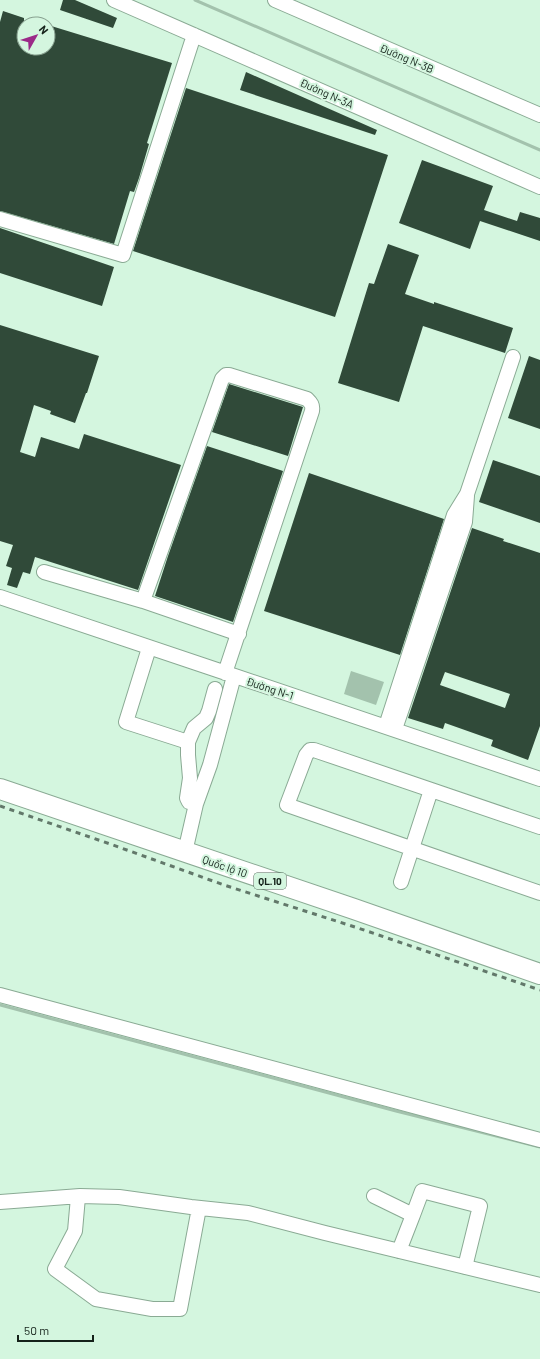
<svg xmlns="http://www.w3.org/2000/svg" width="540" height="1359" font-family="Barlow,sans-serif">
	<style>
		.water { fill: #a3c2ad }
		.lines { fill: none; stroke-linecap: round; stroke-linejoin: round }
		.stream { stroke: #a3c2ad; stroke-width: 3 }
		.building { fill: #304a39; fill-rule: evenodd }
		.minor-casing { stroke: #8aaa94; stroke-width: 16 }
		.highway-casing { stroke: #8aaa94; stroke-width: 22 }
		.minor { stroke: #fff; stroke-width: 14 }
		.highway { stroke: #fff; stroke-width: 20 }
		.rail { stroke: #62786a; stroke-width: 3; stroke-dasharray: 5 5; stroke-linecap: butt }
		.labels { text-anchor: middle; dominant-baseline: central; stroke-width: 4; stroke-linejoin: round; paint-order: stroke }
		.shield { fill: #d4f6df; stroke: #4e6255; stroke-width: 1 }
		.shield-label { font-size: 10px; font-weight: bold; fill: #15221a }
		.street-label { font-size: 11px; fill: #15221a; stroke: #d4f6df }
	</style>
	<rect width="100%" height="100%" fill="#d4f6df"/>
	<path class="water" d="M351 671 384 682 376 705 344 694Z"/>
	<g class="lines">
		<path class="stream" d="M195 0 540 150
			M0 1005 396 1111 540 1147"/>
	</g>
	<path class="building" d="M63 0H75L117 18 113 28 60 10Z
		M3 11 24 18V48H48V25L172 63 147 143 149 144 139 178 134 192 130 191 114 244 0 211V22Z
		M246 72 377 130 375 135 240 90Z
		M186 88 388 155 335 317 133 251Z
		M422 160 493 186 484 210 517 221 520 212 540 218V241L480 221 470 249 399 223Z
		M0 228 114 267 102 306 0 273Z
		M388 244 419 255 405 294 434 304V302L513 328 505 353 423 326 399 402 338 383 369 283 374 284Z
		M0 325 99 356 87 393H86L75 423 50 414 51 411 34 405 20 452 35 457 41 437 79 449 84 434 181 465 138 590 35 557 30 574 23 572 17 588 7 585 12 568 6 566 13 545 0 541Z
		M529 356 540 360V429L508 418Z
		M229 384 303 407 288 456 212 432Z
		M207 446 283 471 233 622 155 596 168 556Z
		M493 460 540 476V523L479 502Z
		M309 473 444 519 400 655 264 611Z
		M472 528 504 539 503 541 540 553V726L528 760 491 746 493 740 445 723 443 729 408 718ZM445 672 510 694 505 708 440 685Z"/>
	<g class="lines">
		<defs>
			<path id="minor" d="M114 0 540 187
				M275 0 540 115
				M0 219 123 255 194 35
				M44 572 143 601 239 634
				M0 597C180 658 360 717 540 779
				M143 601 222 379 226 375H229L307 399C311 403 313 405 312 411L225 673
				M149 648 126 722 188 742 194 728 206 718 209 711 215 689
				M386 726 454 515 467 494 513 357
				M395 729 465 522 467 496
				M188 742V755L190 778 187 798 189 802 196 804
				M540 827 314 750H310L306 755 287 805 540 893
				M185 852 196 804 210 765 234 676
				M401 882 431 790
				M0 995 540 1140
				M374 1196 413 1215 422 1191 480 1206 465 1267
				M78 1197 75 1231 55 1269 96 1299 152 1309H180L199 1208
				M0 1202 80 1196 119 1197 191 1207 248 1213 325 1233 540 1285
				M399 1251 413 1215"/>
			<path id="highway" d="M0 789 354 909 540 974"/>
		</defs>
		<use href="#minor" class="minor-casing"/>
		<use href="#highway" class="highway-casing"/>
		<use href="#minor" class="minor"/>
		<use href="#highway" class="highway"/>
		<path class="rail" d="M0 806 113 845 224 885 358 928 540 990"/>
	</g>
	<g class="labels">
		<rect class="shield" x="254" y="873" width="32" height="16" rx="3"/>
		<g class="shield-label">
			<text x="270" y="881">QL.10</text>
		</g>
		<g class="street-label">
			<text transform="translate(407 58) rotate(23)">Đường N-3B</text>
			<text transform="translate(327 93) rotate(24)">Đường N-3A</text>
			<text transform="translate(270 688) rotate(18)">Đường N-1</text>
			<text transform="translate(225 866) rotate(19)">Quốc lộ 10</text>
		</g>
	</g>
	<g transform="translate(36 36) rotate(51)"><circle r="19" fill="#d4f6df" stroke="#88a190"/>
	<path d="M0-3L7 15L0 10L-7 15Z" fill="#9b2a88"/>
	<text y="-6" font-size="11" font-weight="bold" text-anchor="middle" fill="#15221a">N</text>
	</g>
	<path d="M18 1335v6h75v-6" fill="none" stroke="#15221a" stroke-width="2"/>
	<text x="24" y="1335" font-size="12" fill="#15221a" stroke="#d4f6df" stroke-width="3" paint-order="stroke">50 m</text>
</svg>
